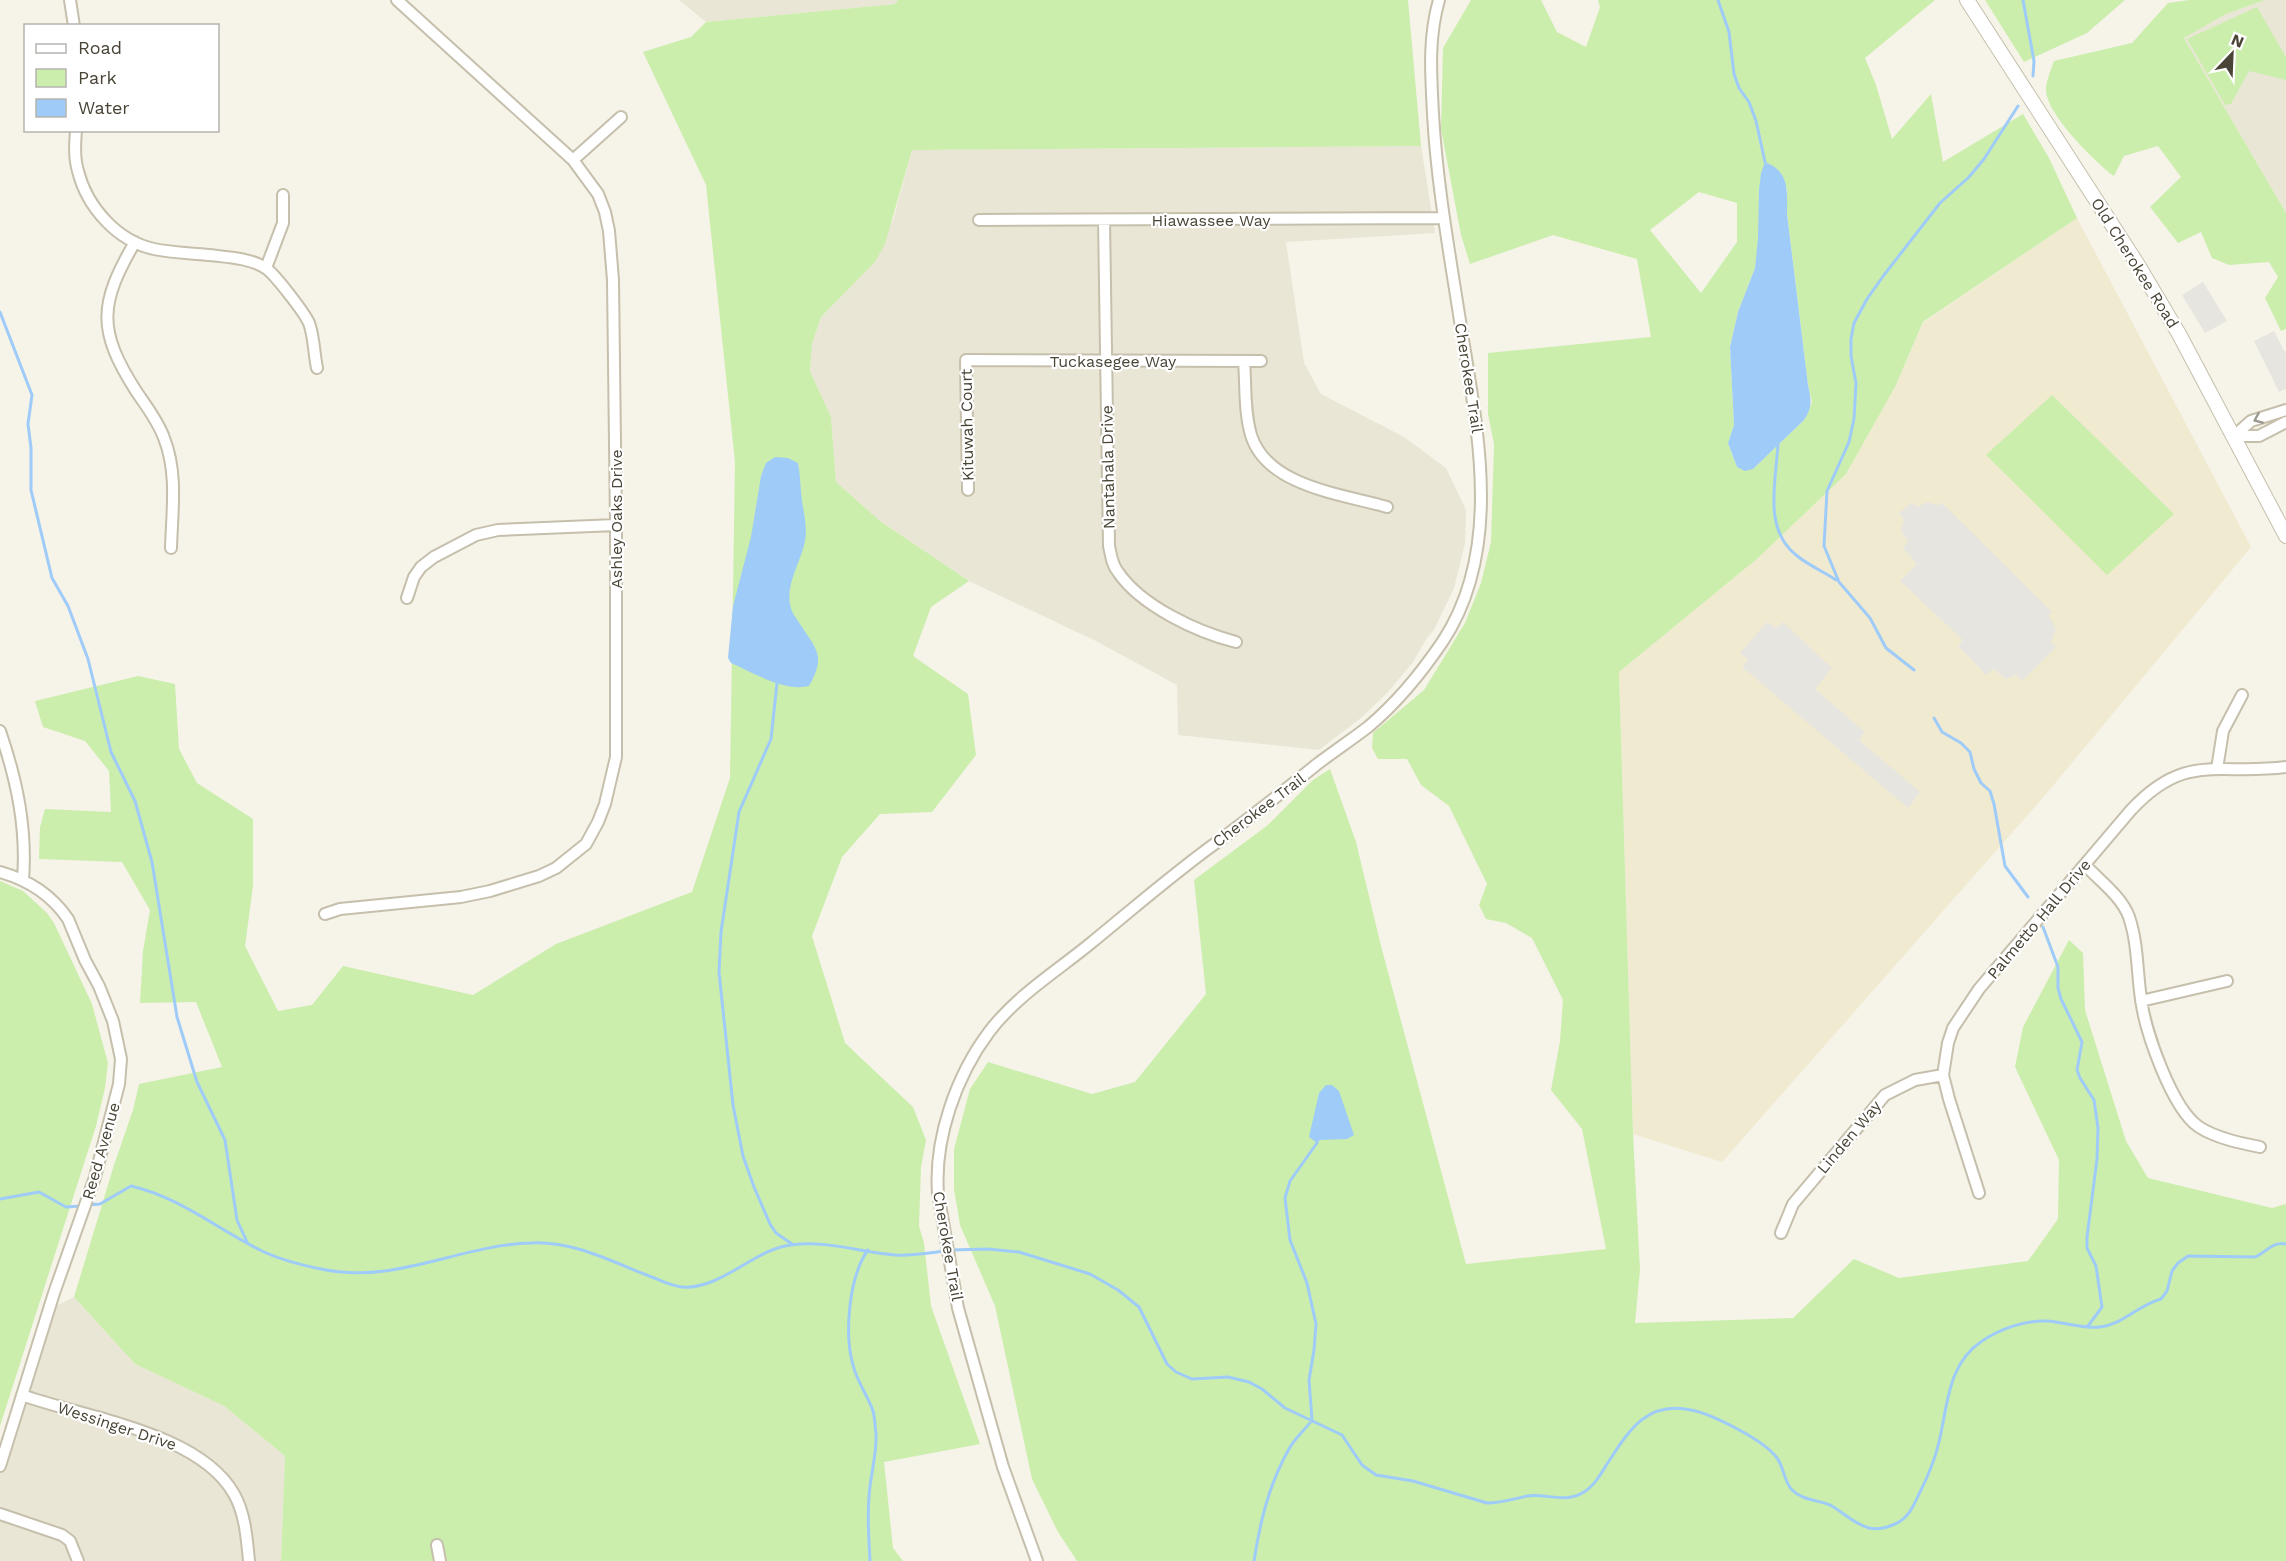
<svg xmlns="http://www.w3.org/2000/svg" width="2286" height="1561" font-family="'Work Sans',sans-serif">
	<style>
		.residential { fill: #eae6d6 }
		.education { fill: #f0ead1 }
		.green { fill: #cbeead; fill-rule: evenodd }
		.parking { fill: #e7e5e0 }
		.water { fill: #9fcbf8 }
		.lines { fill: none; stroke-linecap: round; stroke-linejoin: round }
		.stream { stroke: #9fcbf8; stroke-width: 3 }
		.minor-casing { stroke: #c5bfac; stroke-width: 14 }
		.tertiary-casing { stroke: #c5bfac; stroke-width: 16 }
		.minor { stroke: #fff; stroke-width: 10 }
		.tertiary { stroke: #fff; stroke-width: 14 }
		.oneway { stroke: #9b9890 }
		.labels { text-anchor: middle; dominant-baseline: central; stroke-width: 4.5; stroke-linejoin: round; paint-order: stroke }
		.street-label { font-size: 16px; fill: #4a4436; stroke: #fff }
	</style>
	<rect width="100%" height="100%" fill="#f6f3e8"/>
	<path class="residential" d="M679 0H898L895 4 706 22Z
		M2265 0H2286V213L2184 38 2226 14Z
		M1421 146 1435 233 1286 242 1304 363 1321 394 1404 437 1446 468 1466 510 1465 543 1454 588 1434 630 1427 638 1413 662 1388 692 1361 718 1319 750 1178 735 1177 685 1096 641 969 581 880 521 836 482 831 417 810 371 812 344 821 317 875 262 894 217 912 150Z
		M74 1297 135 1364 224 1406 285 1456 281 1561H0V1466L49 1309Z"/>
	<path class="education" d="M2077 218 2251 547 2047 793 1722 1162 1633 1134 1619 672 1758 558 1846 474 1895 387 1923 323Z"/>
	<path class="green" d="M898 0H1408L1421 146 912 150 885 244 875 262 821 317 812 344 810 371 831 417 836 482 880 521 969 581 931 607 913 656 968 694 976 755 932 812 880 814 842 857 812 936 845 1043 913 1107 926 1140 921 1167 919 1226 924 1243 931 1306 980 1444 884 1462 893 1548 903 1561H281L285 1456 224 1406 135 1364 74 1297 114 1165 133 1110 139 1084 222 1067 196 1002 140 1003 143 951 150 910 122 862 39 859 40 827 45 809 111 812 109 771 85 741 43 727 35 701 138 676 175 684 179 749 197 783 253 819V886L245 946 278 1011 312 1005 343 966 473 995 556 944 692 892 730 778 735 462 706 185 643 52 691 37 706 22 895 4Z
		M1471 0H1541L1557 32 1586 47 1600 7 1598 0H1935L1865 58 1876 85 1892 139 1931 94 1943 162 2023 114 2049 158 2077 218 1923 322 1895 387 1846 474 1758 558 1619 672 1633 1134 1640 1270 1635 1323 1793 1318 1854 1259 1899 1278 2028 1261 2058 1219 2059 1160 2015 1067 2023 1027 2069 940 2083 953 2085 1010 2126 1141 2148 1178 2272 1208 2286 1204V1561H1077L1058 1532 1032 1479 995 1306 960 1225 954 1189V1149L970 1089 988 1062 1092 1094 1135 1082 1206 994 1194 880 1268 825 1313 780 1330 769 1356 842 1381 946 1466 1264 1606 1249 1582 1129 1551 1090 1560 1041 1563 1000 1532 938 1506 923 1486 919 1479 905 1487 884 1449 806 1421 785 1407 759H1378L1372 748 1373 733 1424 690 1465 623 1481 583 1491 542 1494 444 1488 414V353L1651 337 1637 259 1553 235 1470 264 1461 235 1441 129 1443 48ZM1766 162 1787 188V214L1808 385 1812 402 1804 420 1753 469 1737 467 1728 443 1734 425 1730 347 1738 312 1755 268 1758 249 1761 173ZM1699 192 1737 203V242L1701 293 1650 230Z
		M1985 0H2125L2087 33 2024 62Z
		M2189 0H2265L2226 14 2184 38 2286 213V329L2281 331 2265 298 2278 277 2269 262 2229 265 2212 258 2201 232 2178 243 2150 207 2181 177 2158 146 2124 156 2114 176C2095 162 2044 112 2046 88 2047 79 2051 69 2054 61L2132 43 2168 3Z
		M2257 7 2286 57V80L2249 71 2231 104 2225 105 2187 39Z
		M2052 395 2174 514 2107 575 1986 455Z
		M0 881 23 891 47 913 54 923 92 1004 108 1063 105 1088 96 1126 0 1426Z"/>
	<path class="parking" d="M2203 282 2227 321 2205 333 2182 295Z
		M2274 331 2284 351H2286V389L2279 392 2254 341Z
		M1912 502 1917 507 1928 502 1938 506 1941 502 2052 612 2049 616 2056 629 2051 642 2056 647 2022 681 2016 675 2006 679 1993 669 1986 675 1958 646 1963 640 1900 581 1917 564 1903 548 1908 541 1901 531 1904 520 1899 513Z
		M1767 622 1776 628 1783 622 1832 668 1815 689 1865 732 1859 740 1920 792 1908 808 1742 667 1748 660 1740 653Z"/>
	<path class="water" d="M1765 162C1790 172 1787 190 1787 214L1808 385C1811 399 1813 407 1804 420L1753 469 1745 471 1737 467 1728 443 1734 425 1730 347 1738 312 1755 268 1758 238 1759 190 1761 173Z
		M775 457 788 458 798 463C800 473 800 481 801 491 802 508 808 524 805 541 801 562 784 586 791 608 792 613 797 619 800 624 817 650 826 656 809 686 784 692 754 673 731 663L728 658 733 606 751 537 761 476 766 463Z
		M1326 1085H1332L1339 1091 1354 1135 1347 1139 1320 1140 1317 1143 1309 1137 1319 1093Z"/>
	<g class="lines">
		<path class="stream" d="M1718 0 1729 32 1734 74 1739 88 1749 102 1756 121 1765 162
			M2023 0 2034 61 2033 76
			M0 312 32 395 28 424 31 448V490L52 578 68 606 88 659 111 752 135 801 152 862 177 1017 197 1082 225 1140 237 1220 247 1242
			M1778 444C1776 481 1763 529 1796 555 1808 565 1824 572 1836 580
			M1914 670 1886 648 1870 618 1839 582 1824 546 1827 491 1849 442 1854 419 1856 383 1851 356V339L1854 323 1867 299 1884 275 1940 203 1969 177 1984 159 2018 106
			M777 683 771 739 739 812 721 932 719 972 733 1105 743 1156 754 1187 770 1224 776 1233 792 1244
			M1934 718 1942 732 1961 743 1970 752 1974 769 1981 783 1990 791 1994 804 2005 866 2028 897
			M2043 927 2058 967V988L2061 999 2082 1042 2077 1070 2080 1078 2094 1100 2098 1128 2097 1159 2087 1237V1248L2096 1266 2102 1307 2088 1326
			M0 1199 39 1192 66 1207 81 1206
			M87 1205 100 1204 131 1186C179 1197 216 1228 260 1250 278 1259 301 1265 321 1269 395 1285 459 1245 531 1243 571 1241 607 1259 644 1274 656 1278 669 1286 682 1287 721 1290 754 1249 791 1245 826 1240 860 1252 895 1255 911 1256 928 1253 944 1251
			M868 1250C849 1276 844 1334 853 1365 857 1382 868 1396 873 1411 875 1418 875 1427 876 1434 877 1455 870 1476 869 1497 867 1519 869 1540 870 1561
			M951 1250 988 1249 1019 1252 1090 1274 1118 1290 1139 1307 1167 1364 1176 1372 1192 1379 1228 1377 1249 1382 1262 1389 1285 1408 1342 1435 1362 1465 1376 1475 1413 1481 1487 1503C1501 1503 1513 1499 1527 1496 1547 1493 1565 1504 1584 1492 1594 1486 1601 1474 1607 1464 1628 1432 1646 1400 1691 1410 1712 1414 1764 1440 1777 1458 1784 1467 1784 1482 1792 1490 1802 1500 1817 1500 1830 1505 1843 1512 1854 1524 1869 1528 1877 1530 1888 1527 1895 1524 1909 1518 1914 1505 1920 1492 1927 1478 1934 1462 1938 1446 1948 1408 1946 1365 1982 1341 2000 1329 2025 1320 2046 1321 2065 1322 2082 1329 2100 1327 2124 1324 2138 1305 2161 1299L2167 1291 2172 1271 2178 1263 2188 1256 2255 1257C2266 1252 2274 1241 2286 1244
			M1254 1561C1260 1522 1269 1484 1289 1449 1295 1438 1305 1430 1312 1420L1309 1380 1314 1350 1316 1324 1307 1283 1290 1240 1285 1198 1290 1181 1317 1143"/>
		<defs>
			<path id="minor" d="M70 0 74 26
				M76 130C75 144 74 158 78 171 87 207 117 241 154 249 172 253 191 253 209 255 226 257 252 258 267 269 276 276 304 312 309 323 314 336 314 354 317 368
				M573 160 621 117
				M979 220 1443 218
				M1104 220 1109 546C1111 555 1112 565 1118 572 1141 606 1197 632 1236 642
				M135 242C99 304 97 330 136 391 146 406 158 421 164 438 178 473 172 511 171 548
				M266 268 283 223V195
				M1244 361C1246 385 1244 411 1251 435 1267 487 1343 494 1387 507
				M2234 436 2251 421 2286 410
				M2234 436H2259L2286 422
				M968 490 966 360 1261 361
				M407 598 414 577 421 567 434 557 476 535 498 530 616 525
				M0 731C17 781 27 828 23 880
				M2217 769 2223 731 2242 695
				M2085 865C2099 880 2122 897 2129 917 2138 943 2137 973 2141 999 2145 1031 2172 1109 2199 1127 2216 1138 2240 1143 2260 1147
				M0 872C29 880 51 894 68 919L85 960 99 986 113 1021 121 1059 119 1084 95 1177 54 1293 0 1466
				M325 914 340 909 461 897 490 891 539 876 556 868 586 844 598 822 605 804 616 757V525L613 280 609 231 605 212 598 194 573 160 397 0
				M2141 1001 2227 981
				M1979 1193 1949 1099 1943 1075 1948 1043 1953 1028 1979 989 2131 810C2186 751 2218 776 2286 767
				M1781 1233 1793 1204 1885 1095 1915 1080 1943 1075
				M22 1395C85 1418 199 1432 234 1494 245 1513 247 1539 249 1561
				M0 1514 62 1535 70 1541 78 1561
				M437 1545 440 1561
				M1037 1561 1003 1467 958 1308 938 1193C934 1139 956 1076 989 1032 1016 996 1057 971 1091 943 1134 908 1175 872 1220 840 1253 815 1284 791 1316 765 1333 752 1351 740 1368 727 1398 702 1422 672 1443 641 1504 548 1477 428 1461 327 1450 256 1437 186 1433 114 1431 75 1428 38 1439 0"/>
			<path id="tertiary" d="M1967 0 2138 265 2179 334 2286 536"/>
		</defs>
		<use href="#minor" class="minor-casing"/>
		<use href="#tertiary" class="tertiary-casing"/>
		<use href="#minor" class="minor"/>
		<use href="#tertiary" class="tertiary"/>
	</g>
	<defs><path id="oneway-chevron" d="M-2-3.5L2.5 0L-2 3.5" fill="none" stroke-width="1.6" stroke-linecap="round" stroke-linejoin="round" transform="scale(1.5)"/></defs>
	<use class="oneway" href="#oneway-chevron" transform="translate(2258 419) rotate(157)"/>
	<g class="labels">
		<g class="street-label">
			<text x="1211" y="220">Hiawassee Way</text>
			<text transform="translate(2135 263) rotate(58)">Old Cherokee Road</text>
			<text x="1113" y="361">Tuckasegee Way</text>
			<text transform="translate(1469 378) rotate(81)">Cherokee Trail</text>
			<text transform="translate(967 425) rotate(-91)">Kituwah Court</text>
			<text transform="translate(1108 467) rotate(-91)">Nantahala Drive</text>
			<text transform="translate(616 519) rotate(-90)">Ashley Oaks Drive</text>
			<text transform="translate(1259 810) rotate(-37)">Cherokee Trail</text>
			<text transform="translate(2039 919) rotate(-50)">Palmetto Hall Drive</text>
			<text transform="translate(1849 1137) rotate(-50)">Linden Way</text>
			<text transform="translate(101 1151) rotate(-74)">Reed Avenue</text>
			<text transform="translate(948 1246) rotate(80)">Cherokee Trail</text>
			<text transform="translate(117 1426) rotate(18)">Wessinger Drive</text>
		</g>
	</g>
	<rect x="24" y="24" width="195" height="108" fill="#ffffff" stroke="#b7b4af" stroke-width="1.5"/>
	<rect x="36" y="44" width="30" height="9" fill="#ffffff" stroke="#b7b4af" stroke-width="1.5"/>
	<text x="78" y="54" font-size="18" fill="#4a4436">Road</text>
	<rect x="36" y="69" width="30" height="18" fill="#cbeead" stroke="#b7b4af" stroke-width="1.5"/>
	<text x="78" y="84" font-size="18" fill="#4a4436">Park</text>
	<rect x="36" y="99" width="30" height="18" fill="#9fcbf8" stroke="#b7b4af" stroke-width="1.5"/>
	<text x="78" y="114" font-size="18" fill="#4a4436">Water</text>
	<g transform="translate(2232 54) rotate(23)" stroke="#ffffff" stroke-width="4.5" paint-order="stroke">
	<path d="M0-4.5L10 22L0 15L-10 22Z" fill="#4a4436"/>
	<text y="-9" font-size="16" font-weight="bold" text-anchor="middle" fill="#4a4436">N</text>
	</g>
</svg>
